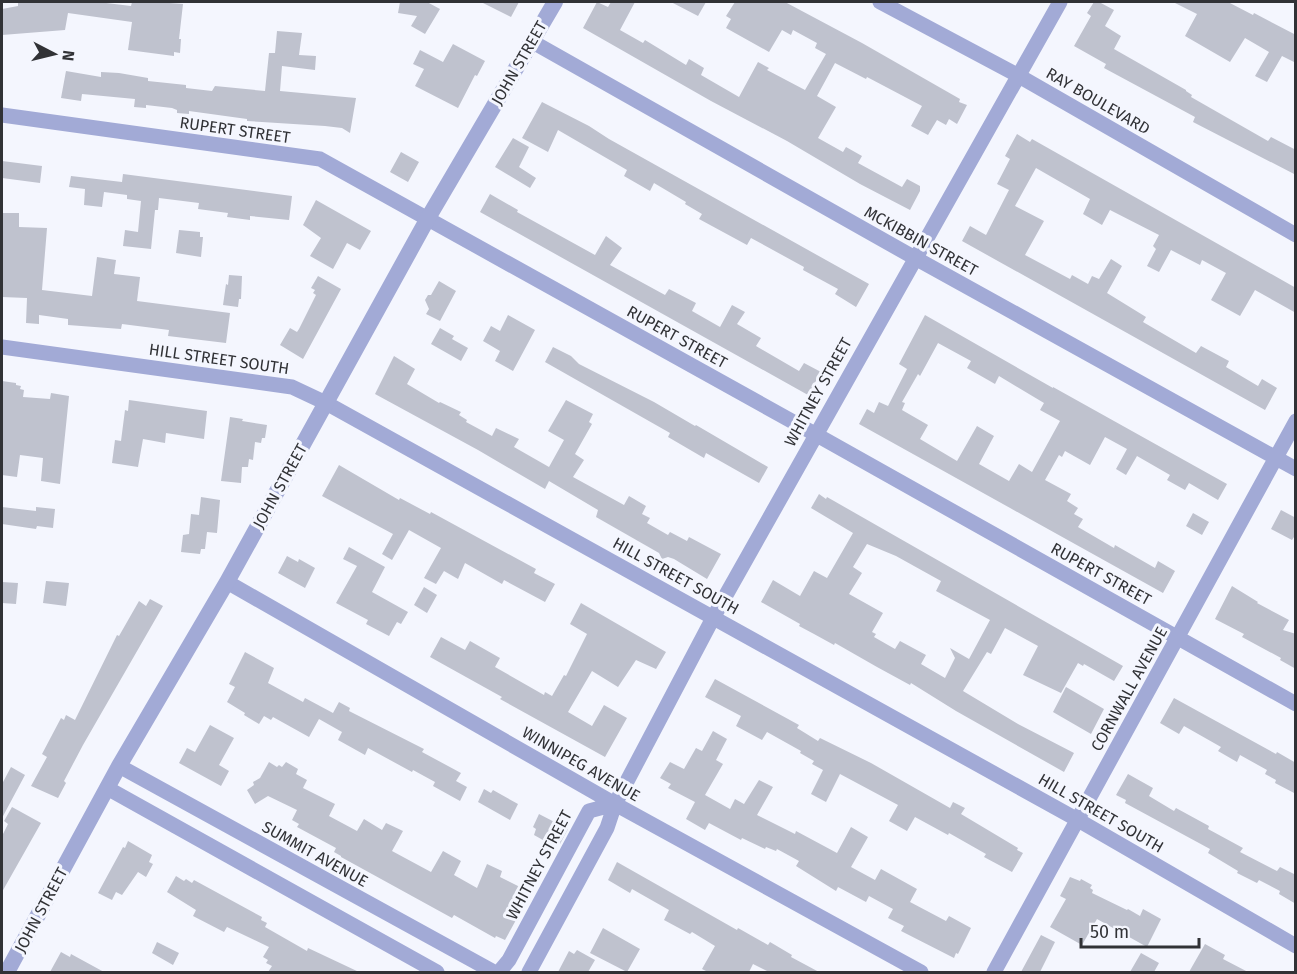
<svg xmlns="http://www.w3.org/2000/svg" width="1297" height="974" font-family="'Fira Sans',sans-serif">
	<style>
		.building { fill: #bfc2ce; fill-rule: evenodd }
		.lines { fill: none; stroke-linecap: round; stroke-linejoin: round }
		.minor { stroke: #a2aad6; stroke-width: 15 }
		.tertiary { stroke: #a2aad6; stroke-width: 16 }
		.labels { text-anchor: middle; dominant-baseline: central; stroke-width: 6; stroke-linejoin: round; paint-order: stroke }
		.street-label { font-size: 16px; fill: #313236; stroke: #f4f6fe }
	</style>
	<rect width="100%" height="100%" fill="#f4f6fe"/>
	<path class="building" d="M18 2H98L131 6 132 2H156L183 4 179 39H181L180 53 174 52V56L128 50 132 22 68 13 65 30 2 35V9L18 6Z
		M400 2H427L440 9 425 34 411 26 417 16 398 13Z
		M481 2H519L511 17Z
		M597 2 608 7 611 2H635L620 30 643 43 645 40 686 65 689 59 704 68 701 75 739 97 758 62 769 68 767 70 805 90 826 54 815 48 817 43 793 30 791 35 782 30 769 52 726 28 731 19 726 16 735 2H785L862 43 960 99 959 102 967 105 957 124 949 119 946 125 937 120 928 135 911 126 922 106 867 77 866 79 835 63 817 96 836 107 818 138 843 152 846 147 862 156 858 163 902 187 907 179 920 186V191L910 210 860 184 787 141 711 101 583 28Z
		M671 2H706L698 16Z
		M1094 2H1099L1114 10 1105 26 1121 36 1114 49 1186 90V91L1192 95 1191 97 1268 141 1271 137 1296 150V175L1193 122 1195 117 1104 68 1106 64 1074 46 1091 16 1087 13Z
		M1173 2H1228L1253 15 1254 13 1296 35V63L1282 56 1267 82 1255 76 1269 52 1245 38 1230 62 1185 36 1197 14Z
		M277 31 302 33 299 55 316 56 315 70 282 66 280 91 356 98 350 133 342 128 325 126 247 121V119L189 111V114L177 113V110L172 108 146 105V108L134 107 135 99 82 94 81 101 61 98 66 71 101 77V72L119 73 148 78V81L186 85V88L212 91 215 86 265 91 269 53H275Z
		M453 44 485 61 477 76 475 75 458 108 415 86 424 69 413 64 420 50 443 62Z
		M542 102 589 126 609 139 869 284 856 307 835 294 838 289 803 270 804 267 751 238 747 245 699 219 702 214 685 204 686 202 654 183 650 191 624 176 627 170 558 130 548 152 522 138Z
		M1017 134 1030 142 1032 139 1296 288V313L1255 290 1240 316 1211 300 1226 273 1202 260 1200 265 1171 250 1159 272 1147 266 1156 249 1153 246 1159 235 1110 210 1102 225 1083 214 1090 199 1036 168 1015 206 1044 221 1025 255 1070 279 1072 275 1088 284 1092 276 1099 279 1111 259 1122 266 1107 293 1146 317 1143 322 1196 353 1201 346 1229 361 1226 367 1258 386 1262 379 1277 388 1265 410 962 241 970 226 986 235 1009 190 997 184 1010 159 1005 156Z
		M513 138 529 147 519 167 536 178 530 188 495 167Z
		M401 152 419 162 408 182 390 172Z
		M2 161 42 166 40 183 2 178Z
		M123 174 292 196 289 220 250 216V220L227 217 228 213 198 209 199 203 159 198 158 210H155L151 249 123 246 125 230 138 232 141 201 127 199V195L104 192 102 207 84 205 85 189 69 187 71 176 122 182Z
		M490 194 518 210 517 212 595 255 606 236 622 248 610 265 665 295 669 289 696 303 692 311 720 327 732 305 745 312 737 324 761 338 756 346 799 371 804 363 821 372 808 395 480 212Z
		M316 200 371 231 360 250 347 243 333 269 310 256 321 238 303 225Z
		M2 213H19V227L47 228 42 290 92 296 97 257 116 260 114 274 140 277 137 301 230 313 226 343 168 336 169 330 122 324 121 329 68 325V319L39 315V324L26 323 27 298 2 297Z
		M179 230 200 232V237H203L201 257 176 253Z
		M229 275 242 276 241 299H239L238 307 223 305 226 284 228 285Z
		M318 276 341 289 303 359 280 345 290 328 297 332 299 329 316 295 313 293 315 290 311 288Z
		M439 281 456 291 440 321 426 314 429 309 425 300 428 295H431Z
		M508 315 535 330 513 371 495 361 500 351 483 341 491 326 500 331Z
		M925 315 1053 388V387L1227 484 1218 500 1189 483 1185 490 1167 480 1170 475 1137 456 1126 475 1116 469 1127 449 1105 437 1090 465 1065 451 1062 457 1059 455 1045 480 1071 494 1067 501 1078 508 1074 514 1083 519 1078 527 1114 548 1115 545 1155 568 1158 561 1175 571 1163 593 859 424 867 409 874 413 879 402 888 406 907 369 899 364ZM938 343 971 361 967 368 995 384 999 376 1044 403 1040 410 1060 421 1032 472 1019 464 1009 481 979 464 994 436 977 426 957 461 920 439 928 425 902 410 905 403 902 402 918 374 920 376Z
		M440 328 454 336 452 339 468 348 461 361 431 344Z
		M553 347 571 356 579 364 654 402 695 426 696 425 768 467 759 483 706 453 704 458 668 437 670 433 545 362Z
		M394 356 415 369 407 384 439 403 440 402 461 412 459 415 467 420 466 422 492 436 496 428 519 439 514 447 549 467 564 440 548 431 566 400 593 414 589 422 592 424 575 454 584 460 573 477 624 505 629 496 646 506 642 514 650 518 647 523 668 535 670 532 687 541 689 537 721 554 707 579 674 559 668 557 662 559 659 553 596 517 598 510 549 481 545 489 478 450 375 394Z
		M2 381 16 383V385L21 386 20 389 24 390 23 397 50 399 51 393 69 396 60 484 41 481 43 458 20 455 17 477 2 475Z
		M129 400 207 411 204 439 166 433 165 443 143 439 138 467 112 463 115 440 121 441 125 410 128 411Z
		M230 417 243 419 242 421 267 425 265 438H262L261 443 255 442 253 460 249 459 248 467H242L241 483 221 481Z
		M339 465 399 500 400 498 430 514 431 512 536 569 534 573 555 584 545 602 504 580 502 584 465 563 458 579 444 571 436 584 424 578 441 548 409 530 392 560 382 554 393 534 322 496Z
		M819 494 826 499 827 497 1123 666 1114 681 1084 664 1083 666 1078 663 1061 693 1023 675 1038 646 1005 628 991 654 987 652 963 691 1018 724 1074 753 1064 772 956 711 911 683 910 685 877 667 835 643 834 645 814 634 799 626 800 624 761 602 773 580 800 596 814 571 827 578 853 533 811 508ZM867 544 896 556 941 581 936 591 990 620 969 659 950 648 955 658 945 678 921 664 926 655 900 641 895 649 874 637 876 634 872 632 883 613 849 594 862 573 853 567Z
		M201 497 220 500 217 533 207 532 205 549H201L200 554 181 552 183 535 189 534 191 514 199 515Z
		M2 507 36 511V507L55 509 53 528 37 526 36 529 2 524Z
		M1281 510 1296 518V534L1292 540 1271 529Z
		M1193 513 1209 522 1202 535 1186 526Z
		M349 547 385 567 372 592 408 612 401 624 397 622 389 636 366 624 368 620 336 603 357 566 343 559Z
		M287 556 298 562 299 559 315 568 305 588 278 573Z
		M46 581 69 583 66 606 43 603Z
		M2 582 18 583 16 604 2 603Z
		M1232 586 1258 602 1257 603 1289 620 1283 630 1296 634V669L1280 660 1281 658 1242 637 1244 634 1215 619Z
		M424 587 437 595 427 613 414 605Z
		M150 599 163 606 83 745 64 781 66 783 58 798 31 786 47 757 42 754 61 718 64 720 66 715 75 720 117 635 119 636 139 601 146 606Z
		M581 603 666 652 656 669 636 660 618 687 592 671 568 712 592 726 604 705 627 718 605 757 500 699 502 697 430 657 441 637 465 650 470 641 500 658 495 667 544 695 545 692 552 696 564 675 566 676 587 634 570 624Z
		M245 652 274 668 268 683 303 702 305 698 333 713 339 702 350 708 349 711 424 749 422 752 461 773 456 781 467 787 460 801 433 786 435 782 413 770 412 772 368 748 365 755 338 740 342 732 319 719 309 737 273 717 271 720 264 716 259 724 244 715 245 713 227 702 235 687 229 684Z
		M715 679 799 725 797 728 818 741 820 738 871 763 950 808 953 802 965 808 961 814 1018 848 1017 850 1023 853 1012 872 984 857 986 854 949 833 948 835 915 817 907 831 889 821 898 805 840 774 826 802 811 794 823 770 812 764 814 761 800 753 801 751 767 732 762 740 736 726 741 716 705 697Z
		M1066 687 1104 709 1091 734 1053 712Z
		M1174 698 1276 754 1277 752 1296 763V794L1275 783 1276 780 1265 774 1267 770 1240 755 1237 762 1218 751 1221 747 1184 726 1179 734 1160 723Z
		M210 725 234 738 219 765 229 771 221 786 179 763 187 748 195 752Z
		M713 731 727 739 716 760 723 764 705 795 730 809 735 799 744 804 759 780 773 787 757 815 795 834 796 831 837 853 851 827 868 837 851 867 875 880 881 869 917 889 910 902 946 921 949 916 971 928 958 954 956 953 954 958 901 931 904 926 888 918 893 909 869 896 866 902 838 887 836 891 796 866 799 861 777 849 776 851 766 847 765 849 742 838 741 840 709 823 705 830 686 819 695 802 668 788 671 784 660 778 670 762 684 769 696 748 702 751Z
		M269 762 277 767 279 765 282 767 286 762 298 769 296 774 307 780 303 788 335 804 329 816 357 831 364 819 382 830 386 823 403 831 392 851 431 872 443 851 461 861 454 875 477 888 487 864 502 871 500 877 522 888 511 913 514 914 512 919 516 920 505 940 496 936 495 938 454 915 452 918 341 857V856L334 852 336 848 297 827 299 824 292 820 297 810 268 796 255 804 247 790 254 785 253 782 260 778Z
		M11 767 25 775 2 818V784Z
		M1128 774 1153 788 1149 796 1174 811 1176 808 1209 826 1208 829 1243 848 1240 852 1277 871 1280 867 1296 875V904L1279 894 1280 891 1259 880 1257 883 1237 873 1238 871 1208 853 1210 849 1125 803 1126 800 1116 795Z
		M484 789 491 793 493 790 518 804 510 820 478 802Z
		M12 807 41 823 2 892V836L8 824 4 821Z
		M539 814 568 829 560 844 551 840 550 844 534 835 536 829 533 827Z
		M128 841 152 855 149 862 153 864 146 877 138 872 122 895 116 892 112 900 98 893 123 847 125 848Z
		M617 862 737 930 738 928 768 945 770 942 792 955 791 957 819 972H769L753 964 749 972H708L702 969 715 946 692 932 690 934 664 920 669 910 632 889 630 893 608 880Z
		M176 876 184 881 186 879 192 883 194 880 262 917 261 920 267 923 265 927 307 951 308 948 359 972H268L272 966 266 963 268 960 263 957 269 947 227 927 224 932 193 916 196 910 167 892Z
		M1070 877 1080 881 1081 879 1092 885 1090 888 1093 890 1092 893 1127 910 1128 909 1140 916 1143 909 1161 919 1147 947 1097 919 1082 945 1050 927 1066 899 1060 896Z
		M603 928 640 949 627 972 590 953Z
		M1041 935 1055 942 1040 972H1021Z
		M157 942 179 953 173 965 152 953Z
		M1205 944 1225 955 1223 959 1248 972H1189Z
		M577 950 595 960 588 972H558L569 951 574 954Z
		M61 952 70 957 71 954 104 972H50Z
		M1141 953 1159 963 1154 972H1130Z"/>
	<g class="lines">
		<path class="minor" d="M880 2 1019 76 1296 235
			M531 41 915 258 1296 469
			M2 115 320 159 815 434 1296 704
			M2 347 292 387 326 403 1078 820 1296 946
			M227 582 615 804 921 972
			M119 766 494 972
			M107 788 437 972
			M499 972 509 960 589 811 615 804
			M529 972 607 828 615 804 713 618 1060 2
			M994 972 1296 421"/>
		<path class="tertiary" d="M7 972 119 766 227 582 428 218 555 2"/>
	</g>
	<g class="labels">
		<g class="street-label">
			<text transform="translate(519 63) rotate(-60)">JOHN STREET</text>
			<text transform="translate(1098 101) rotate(30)">RAY BOULEVARD</text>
			<text transform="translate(235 130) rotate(8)">RUPERT STREET</text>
			<text transform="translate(921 241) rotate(29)">MCKIBBIN STREET</text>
			<text transform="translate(677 337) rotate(29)">RUPERT STREET</text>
			<text transform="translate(219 359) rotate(8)">HILL STREET SOUTH</text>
			<text transform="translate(818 392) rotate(-61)">WHITNEY STREET</text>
			<text transform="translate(280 486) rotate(-61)">JOHN STREET</text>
			<text transform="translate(1101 574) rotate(29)">RUPERT STREET</text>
			<text transform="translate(676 576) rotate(29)">HILL STREET SOUTH</text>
			<text transform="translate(1129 689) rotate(-61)">CORNWALL AVENUE</text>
			<text transform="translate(581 764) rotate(30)">WINNIPEG AVENUE</text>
			<text transform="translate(1101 813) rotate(30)">HILL STREET SOUTH</text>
			<text transform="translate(315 854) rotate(29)">SUMMIT AVENUE</text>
			<text transform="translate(539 865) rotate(-62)">WHITNEY STREET</text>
			<text transform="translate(41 910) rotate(-62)">JOHN STREET</text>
		</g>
	</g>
	<rect width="1297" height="974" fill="none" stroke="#313236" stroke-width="6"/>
	<g transform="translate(54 54) rotate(97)" stroke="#f4f6fe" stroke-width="4.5" paint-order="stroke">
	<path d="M0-4.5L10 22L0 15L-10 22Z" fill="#313236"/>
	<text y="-9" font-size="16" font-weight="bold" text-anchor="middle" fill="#313236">N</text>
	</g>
	<path d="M1081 938v9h118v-9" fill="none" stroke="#313236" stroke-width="3"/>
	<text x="1090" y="938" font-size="18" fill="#313236" stroke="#f4f6fe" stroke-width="4.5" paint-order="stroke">50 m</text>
</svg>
